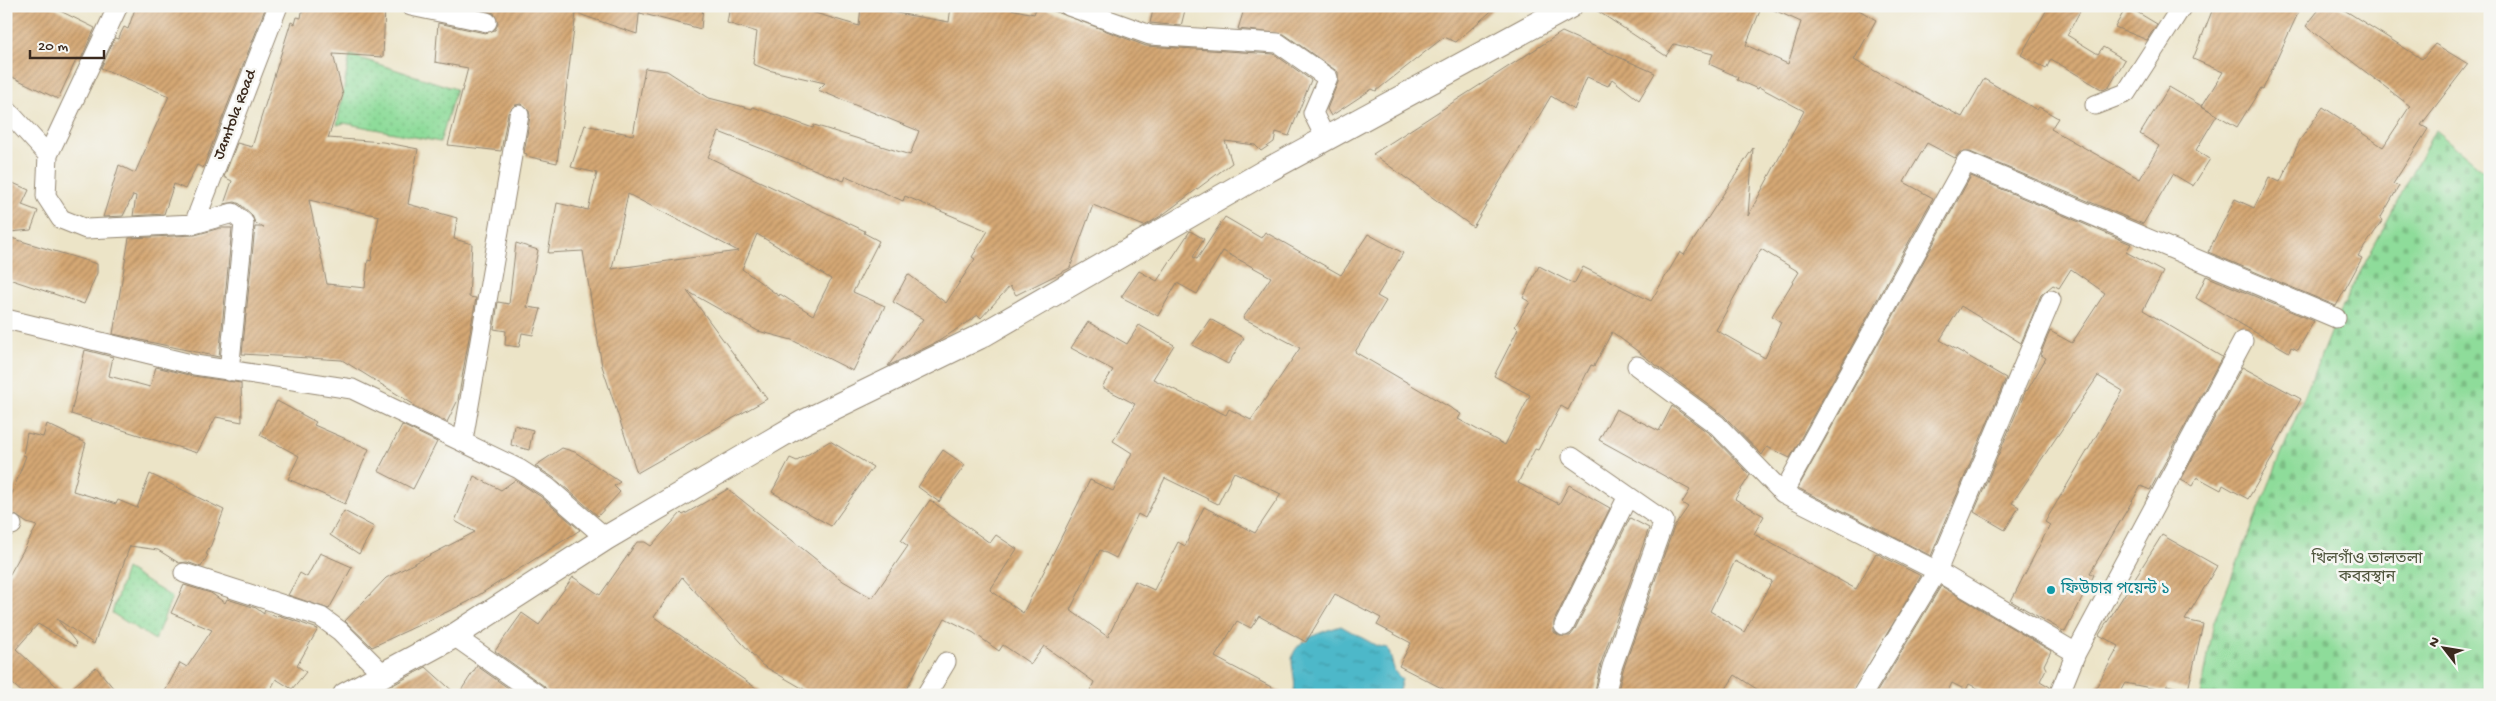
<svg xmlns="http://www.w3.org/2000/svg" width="2496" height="701" font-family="'Gochi Hand','Noto Sans Bengali',sans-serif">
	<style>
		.cemetery { fill: url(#cemetery-stones); stroke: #64835c }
		.park { fill: url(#park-dots); stroke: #64835c }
		.water { fill: url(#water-ripples); stroke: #447174 }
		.building { fill: url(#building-hatch); fill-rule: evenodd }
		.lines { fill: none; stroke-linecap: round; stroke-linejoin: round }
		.minor-casing { stroke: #948772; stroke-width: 21 }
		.tertiary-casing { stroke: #948772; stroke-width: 26 }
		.minor { stroke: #fff; stroke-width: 19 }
		.tertiary { stroke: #fff; stroke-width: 24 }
		.culture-dot { fill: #0f9aa8; stroke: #f6f6f2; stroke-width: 2 }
		.labels { text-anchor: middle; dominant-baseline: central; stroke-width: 5; stroke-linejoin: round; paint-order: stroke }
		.street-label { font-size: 16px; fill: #3b2a1e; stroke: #f6f6f2 }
		.park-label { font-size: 16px; fill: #50563d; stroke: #f6f6f2 }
		.culture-label { font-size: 16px; fill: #0d838f; stroke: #f6f6f2; text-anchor: start }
	</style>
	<defs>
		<pattern id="cemetery-stones" width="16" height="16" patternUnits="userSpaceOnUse" patternTransform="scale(1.25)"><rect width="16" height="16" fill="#8edc9a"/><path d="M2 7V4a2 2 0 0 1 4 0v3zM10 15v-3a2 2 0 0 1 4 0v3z" fill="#7bbd84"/></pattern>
		<pattern id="park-dots" width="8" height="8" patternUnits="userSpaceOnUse" patternTransform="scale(1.25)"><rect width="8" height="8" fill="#8edc9a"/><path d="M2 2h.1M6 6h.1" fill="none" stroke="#7bbd84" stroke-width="1.8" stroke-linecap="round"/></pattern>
		<pattern id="water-ripples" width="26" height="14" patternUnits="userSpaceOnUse" patternTransform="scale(1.25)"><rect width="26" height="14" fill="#4db8c9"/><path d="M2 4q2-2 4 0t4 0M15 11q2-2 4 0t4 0" fill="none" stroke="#4196a3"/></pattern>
		<pattern id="building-hatch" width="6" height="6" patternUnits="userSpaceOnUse" patternTransform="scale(1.25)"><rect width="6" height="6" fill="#d5a874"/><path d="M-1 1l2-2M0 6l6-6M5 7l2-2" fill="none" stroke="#ae895f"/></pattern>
	</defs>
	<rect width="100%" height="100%" fill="#f6f6f2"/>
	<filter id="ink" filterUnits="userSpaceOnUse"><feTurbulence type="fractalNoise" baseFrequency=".02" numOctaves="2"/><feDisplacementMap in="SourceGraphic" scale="10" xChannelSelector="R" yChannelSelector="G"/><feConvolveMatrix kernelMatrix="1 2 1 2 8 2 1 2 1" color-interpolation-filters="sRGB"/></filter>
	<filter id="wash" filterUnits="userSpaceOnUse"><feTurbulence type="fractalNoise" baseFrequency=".0096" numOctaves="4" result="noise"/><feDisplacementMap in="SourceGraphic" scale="20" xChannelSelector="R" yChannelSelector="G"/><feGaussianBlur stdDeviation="1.12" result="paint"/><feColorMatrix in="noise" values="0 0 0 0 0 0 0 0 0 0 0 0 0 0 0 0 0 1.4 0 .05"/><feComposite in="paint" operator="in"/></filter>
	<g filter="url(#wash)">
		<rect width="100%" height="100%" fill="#ece4c7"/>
		<path class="cemetery" d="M2435 130 2490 176V695H2201L2214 621 2336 318Z"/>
		<path class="park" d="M350 55 456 89 440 142 344 123 337 125Z
			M126 569 172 597 155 640 112 613Z"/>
		<path class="water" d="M1341 626 1377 646 1388 648 1395 672 1402 679 1398 695H1293C1297 683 1292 672 1292 660 1293 639 1325 631 1341 626Z"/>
		<g id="blocks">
			<path class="building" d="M6 6H50L95 28 81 59 77 58 58 99 6 74Z
				M136 6H258L265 9 203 168 197 165 185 189 174 184 164 214 133 216 136 196 133 195 123 216 103 217 119 165 135 173 169 96 101 68 115 38 118 39 124 27 128 29Z
				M303 6H385L383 57 333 54 343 95 328 138 383 142 418 149 408 204 457 218 454 239 472 244 469 297 476 298 458 400 447 422 412 405 413 404 342 360 242 354 255 227H264L255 223 252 215 240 204 235 202 224 204 232 181 224 177 237 143 252 147 291 22 295 24 297 17 301 18ZM309 200 379 216 371 261 368 260 365 288 327 284Z
				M467 6H640L637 34 576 13 557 163 526 156 527 154 524 153 530 116 529 111 521 104 515 105 508 113 501 151 448 145 468 68 435 62 438 23 485 33 495 30 498 24 494 13Z
				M641 6H703L701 29 640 13Z
				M730 6H791L859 26 861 7 949 22 951 6H996L1034 14 1037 6H1041L1146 46 1274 54 1311 80 1289 136 1276 132 1274 142 1261 151 1255 145 1225 141 1232 163 1161 216 1144 226 1093 205 1070 268 1016 295 1010 286 981 318 978 315 939 341 888 366 923 319 893 302 908 274 946 303 975 259 972 257 988 231 905 196 903 201 846 176 844 181 719 132 708 157 865 231 864 233 879 241 853 292 885 306 853 371 792 340 758 331 687 291 767 399 637 473 602 366 583 251 548 253 557 203 588 210 597 173 571 167 585 125 633 135 645 68 667 71 709 98 752 109 753 107 813 128 814 125 910 155 919 131 818 90 825 83 768 70 753 64 757 32 727 23ZM628 194 738 251 612 269ZM757 234 831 279 813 315 780 294 779 296 742 269Z
				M1154 6H1186L1181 26 1150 23Z
				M1245 6H1497L1456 42 1444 37 1376 91 1372 89 1331 116 1327 109 1338 82V72L1284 34 1238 29Z
				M1590 6H1762L1746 45 1788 64 1801 22 1765 6H1852L1876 20 1854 60 1962 117 1984 79 2037 110 2039 107 2058 118 2051 129 2140 179 2159 146 2140 134 2169 87 2217 115 2196 150 2210 159 2193 186 2173 174 2143 224 1970 152H1960L1955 158 1927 143 1904 182 1933 198 1790 458 1767 447 1762 455 1724 416 1612 332 1594 366 1591 365 1568 410 1561 406 1538 450 1535 449 1518 483 1559 504 1569 485 1610 508 1554 621V632L1560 636H1570L1574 631 1630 518 1649 528 1601 663 1594 695H1455L1399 666 1411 643 1377 625 1381 618 1335 594 1306 642 1259 616 1251 628 1237 621 1215 657 1286 695H1088L1094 682 1044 646 1031 664 1003 645 999 651 974 633 945 618 903 695H814L762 665 682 577 654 617 766 695H549L544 686 495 651 522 613 539 625 573 577 600 595 637 542H645L651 546 681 513 683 515 728 489 843 581 872 598 908 546 901 541 930 500 990 543 996 535 1017 549 990 590 1023 613 1090 480 1113 491 1132 453 1113 441 1135 404 1102 387 1113 370 1071 348 1088 322 1127 344 1139 325 1174 345 1153 379 1226 415 1229 409 1251 420 1300 348 1243 318 1271 277 1223 251 1197 294 1177 283 1158 316 1121 297 1139 271 1157 281 1190 231 1204 239 1193 257 1197 259 1225 217 1261 238 1265 232 1341 275 1368 234 1403 253 1377 296 1386 301 1355 352 1461 414 1458 419 1505 445 1530 395 1494 376 1518 329 1515 326 1530 302 1523 298 1539 266 1574 284 1583 267 1651 301 1680 252 1684 255 1753 148 1748 216 1804 111 1759 87 1758 89 1737 80 1738 77 1709 64 1713 54 1674 44 1666 56ZM1761 249 1799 272 1772 316 1781 322 1765 358 1716 330ZM1234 472 1281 494 1255 533 1204 507 1185 546 1178 542 1154 590 1135 581 1108 637 1070 610 1100 550 1116 558 1138 514 1145 518 1165 478 1218 504Z
				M2049 6H2083L2067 35 2098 54 2103 47 2125 60 2109 87 2103 90 2051 59 2046 69 2021 55Z
				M2127 6 2157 24 2147 40 2115 27Z
				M2214 6H2287L2299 11 2263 89 2261 88 2237 127 2202 106 2223 72 2193 59Z
				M2322 6H2338L2422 59 2435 44 2468 64 2421 125 2428 129 2393 184 2399 186 2380 219 2383 220 2358 256 2362 258 2336 306 2208 252 2235 199 2254 208 2269 177 2280 182 2300 140 2323 107 2383 147 2410 106 2306 26Z
				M1562 32 1655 73 1639 100 1612 79 1608 86 1587 77 1574 110 1551 96 1473 227 1373 154Z
				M1971 176 2131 244 2126 252 2163 272 2143 310 2222 357 2150 490 2141 486 2090 573 2094 575 2065 632 2011 601 2050 525 2045 522 2123 391 2098 376 2012 503 2019 507 2005 530 1974 512 2026 390 2027 391 2046 358 2040 355 2050 331 2072 343 2105 293 2071 269 2059 288 2053 285 2041 295 2021 343 1961 306 1940 340 2006 378 1931 556 1798 488Z
				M6 180 29 190 22 205 38 211 31 230 10 232 8 237 97 264V273L84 304 6 278Z
				M220 228H232L219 357 113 334 129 238 195 235Z
				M516 243 538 250 527 307 541 309 533 335 522 333 519 347 505 345 506 331 494 329 498 302 509 304Z
				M2206 276 2314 321 2298 350 2291 347 2289 352 2196 298Z
				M1210 319 1244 338 1228 364 1192 345Z
				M85 350 113 357 109 376 150 387 156 367 193 376 241 383 242 422 216 417 197 453 71 414Z
				M2242 367 2301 399 2273 451 2275 453 2248 499 2223 485 2221 490 2197 477 2192 486 2181 480Z
				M277 401 316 422 314 425 369 449 345 504 288 479 299 456 260 435Z
				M1672 406 1710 434 1750 475 1735 499 1764 516 1754 534 1856 589 1876 553 1921 576 1851 695H1766L1735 675 1722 695H1617L1623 670 1674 527 1688 507 1682 503 1690 490 1599 440 1616 409 1659 431ZM1735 561 1772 581 1744 632 1710 611Z
				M47 424 86 443 73 491 116 504 118 500 137 508 150 474 224 510 211 545 206 554 208 555 201 567 187 562 179 563 158 550 130 546 94 644 57 619 77 644 75 646 38 624 16 649 65 694 96 667 119 695H25L6 678V581L37 526 27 523 14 514 6 513V509L26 456 23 455 27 433 43 437Z
				M402 425 437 442 413 489 378 471Z
				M514 425 533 430 529 450 511 445Z
				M830 441 873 467 831 526 772 492 790 458 797 461Z
				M562 448 575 452 620 482 614 486 620 492 598 516 554 478 535 466Z
				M943 450 965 465 939 502 918 487Z
				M474 476 501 490 515 480 540 496 580 530 468 602 372 647 345 621 386 578 475 532 455 521Z
				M344 511 374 527 359 554 330 535Z
				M2162 535 2217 566 2185 620 2203 624 2188 690 2167 685 2166 691 2125 683 2118 695H2092L2119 646 2099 635Z
				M320 553 352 567 329 609 288 595 300 573 307 577Z
				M184 585 211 593 225 603 227 599 256 608 264 614V611L276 617 278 615 318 629 297 666 306 672 292 689 276 679 268 695H163L180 663 187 667 212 630 171 613Z
				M1941 586 2051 651 2044 665 2046 669 2040 681 2050 687 2048 695H1991L1969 684 1966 690 1952 683 1946 695H1875Z
				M477 666 518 695H458Z
				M426 667 457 695H376L380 692Z"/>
		</g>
	</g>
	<g filter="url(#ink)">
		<use href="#blocks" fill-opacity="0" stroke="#948772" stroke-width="1"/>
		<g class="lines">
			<defs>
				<path id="minor" d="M118 6 48 155 46 196 61 219 86 229 194 224 233 213 244 223 229 371
					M411 6 487 22
					M1069 6 1150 35 1278 43 1328 78 1313 113 1326 139
					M2095 105 2126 93 2182 6
					M6 109 48 155
					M194 224 278 6
					M6 319 195 365 352 389 519 469 547 487 606 538
					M1637 366 1717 425 1783 493 1937 571 2076 653
					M463 440 519 115
					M1572 457 1664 521 1612 667 1605 695
					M1783 493 1966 162 2336 318
					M6 524 12 525
					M184 573 321 617 340 631 383 674
					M1564 626 1628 496
					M454 636 538 695
					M926 695 946 662
					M1862 695 1937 571 2051 300
					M2059 695 2076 653 2243 341"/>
				<path id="tertiary" d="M345 695 454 636 606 538 802 423 979 337 1268 170 1570 6"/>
			</defs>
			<use href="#minor" class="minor-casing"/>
			<use href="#tertiary" class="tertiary-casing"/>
			<use href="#minor" class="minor"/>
			<use href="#tertiary" class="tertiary"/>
		</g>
	</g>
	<circle class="culture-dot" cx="2051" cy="590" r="5"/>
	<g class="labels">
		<g class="street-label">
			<text transform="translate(236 115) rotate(-69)">Jamtola Road</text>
		</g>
		<g class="park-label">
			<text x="2367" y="560">খিলগাঁও তালতলা<tspan x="2367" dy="18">কবরস্থান</tspan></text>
		</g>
		<g class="culture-label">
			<text x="2061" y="590">ফিউচার পয়েন্ট ১</text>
		</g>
	</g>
	<rect width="2496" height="701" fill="none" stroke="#f6f6f2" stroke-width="25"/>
	<g transform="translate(2444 648) rotate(301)" stroke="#f6f6f2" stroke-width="4" paint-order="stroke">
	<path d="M0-4L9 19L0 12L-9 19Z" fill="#3b2a1e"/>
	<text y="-8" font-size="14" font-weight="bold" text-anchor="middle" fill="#3b2a1e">N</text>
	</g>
	<path d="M30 50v8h74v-8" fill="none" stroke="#3b2a1e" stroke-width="2.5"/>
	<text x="38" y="50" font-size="15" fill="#3b2a1e" stroke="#f6f6f2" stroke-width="4" paint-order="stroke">20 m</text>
</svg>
